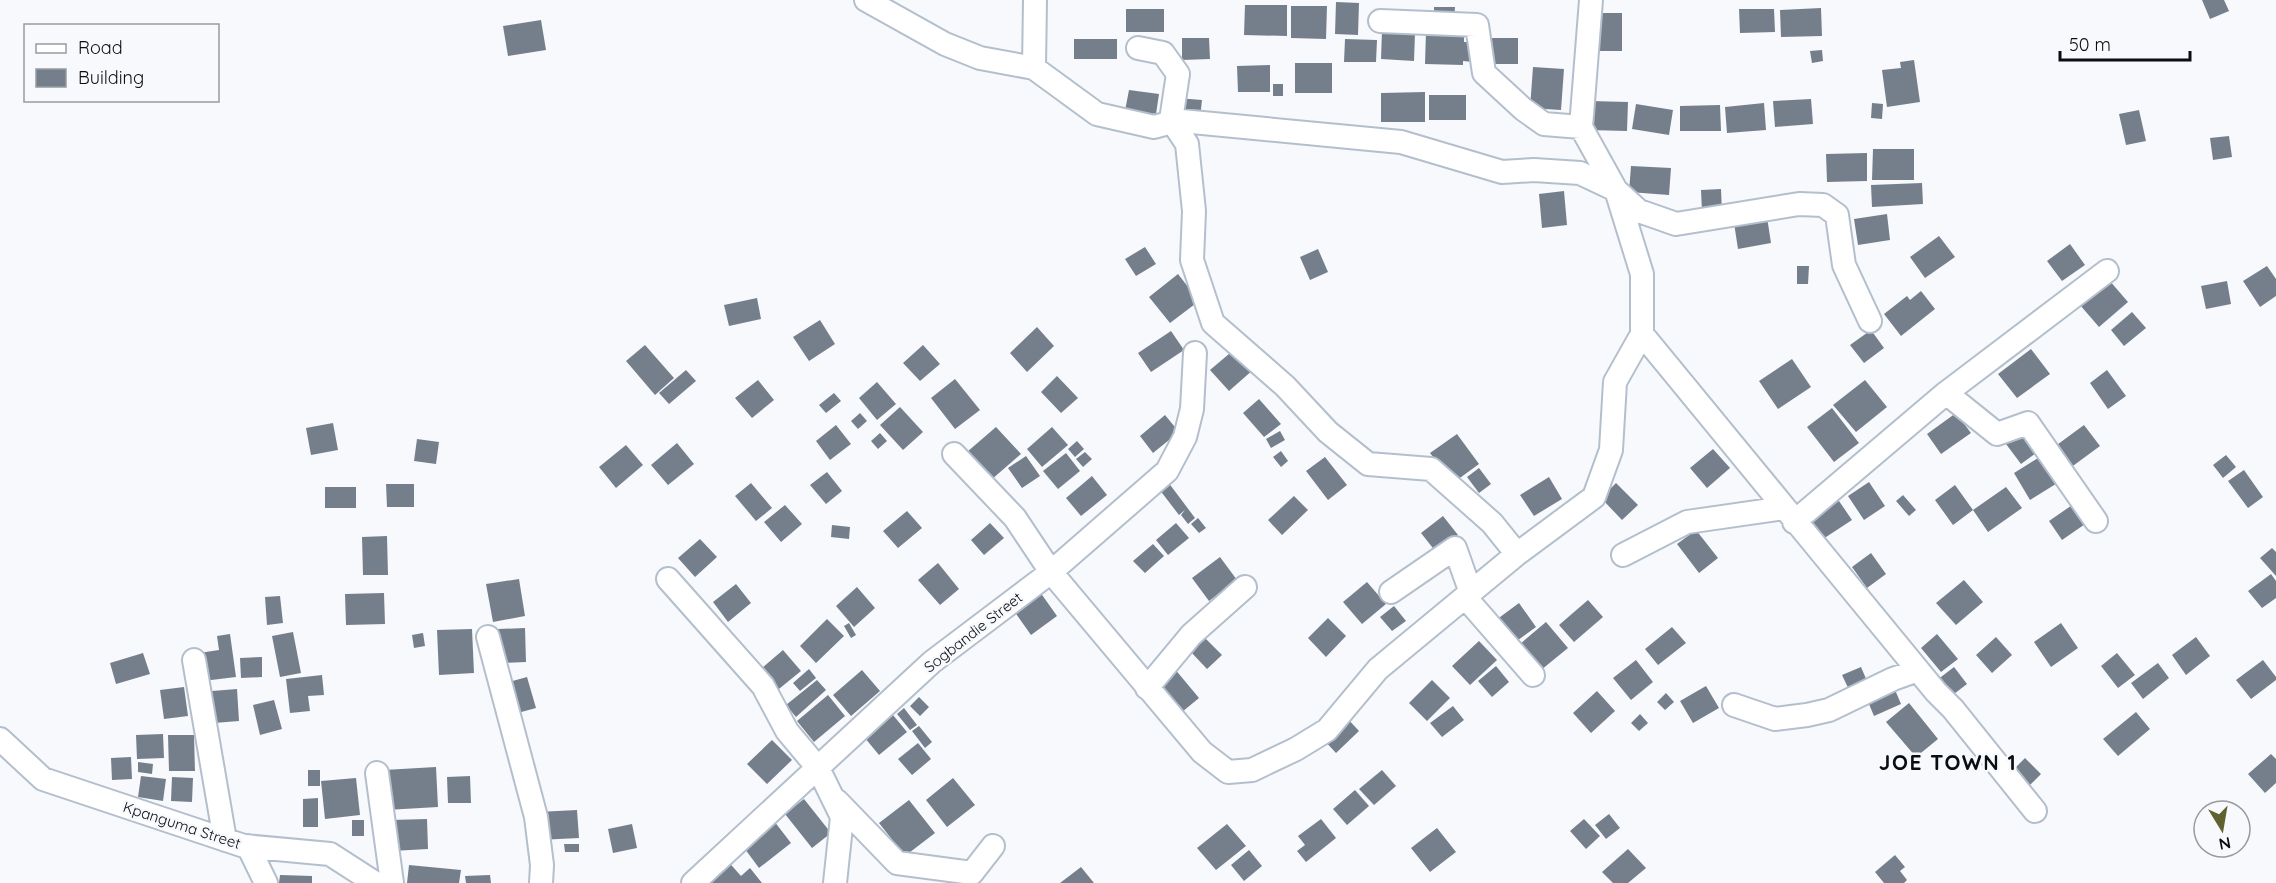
<svg xmlns="http://www.w3.org/2000/svg" width="2276" height="883" font-family="Quicksand,sans-serif">
	<style>
		.building { fill: #757f8c }
		.lines { fill: none; stroke-linecap: round; stroke-linejoin: round }
		.minor-casing { stroke: #b4bfcd; stroke-width: 26 }
		.minor { stroke: #fff; stroke-width: 22 }
		.labels { text-anchor: middle; dominant-baseline: central; stroke-width: 5; stroke-linejoin: round; paint-order: stroke }
		.street-label { font-size: 15px; fill: #0a0d12; stroke: #f7f9fc }
		.district-label { font-size: 21px; font-weight: bold; letter-spacing: 1.5px; fill: #0a0d12; stroke: #f7f9fc }
	</style>
	<rect width="100%" height="100%" fill="#f7f9fc"/>
	<path class="building" d="M2202 0H2224L2229 11 2210 19Z
		M1336 2 1359 3 1358 35 1335 34Z
		M1245 5H1287V36L1244 35Z
		M1291 6H1327L1326 39 1291 38Z
		M1434 7H1455L1454 21 1434 20Z
		M1821 8 1822 36 1781 37 1780 10Z
		M1126 9H1164V32H1126Z
		M1739 9H1774L1775 32 1740 33Z
		M1595 13H1622V51H1595Z
		M541 20 546 50 508 56 503 26Z
		M1382 31 1415 33 1414 61 1381 59Z
		M1426 31 1464 32V42H1474L1473 62 1463 61V65L1425 64Z
		M1182 38H1209L1210 59 1182 60Z
		M1485 38H1518V64H1485Z
		M1074 39H1117V59H1074Z
		M1345 39 1377 40 1376 62H1344Z
		M1822 50 1823 61 1812 63 1810 51Z
		M1914 60 1920 102 1887 107 1882 70 1901 68 1900 62Z
		M1295 63H1332V93H1295Z
		M1270 65V92H1238L1237 66Z
		M1533 67 1564 69 1561 110 1530 108Z
		M1273 84H1283V96H1273Z
		M1129 90 1159 94 1155 121 1124 116Z
		M1425 92V122H1381V93Z
		M1429 95H1466V120H1429Z
		M1177 98 1202 100 1200 118 1175 115Z
		M1811 99 1813 124 1775 127 1773 101Z
		M1590 101 1628 102 1627 131 1589 130Z
		M1764 103 1766 130 1727 133 1725 107Z
		M1872 103 1883 104 1882 119 1871 118Z
		M1636 104 1673 110 1669 135 1632 129Z
		M1720 105 1721 131H1680V106Z
		M2139 110 2146 141 2126 145 2119 114Z
		M2229 136 2232 157 2213 160 2210 138Z
		M1873 149H1914V180H1872Z
		M1867 153V181L1827 182 1826 154Z
		M1631 166 1671 168 1669 195 1629 192Z
		M1922 183 1923 204 1872 207 1871 185Z
		M1721 189 1722 212H1702L1701 190Z
		M1564 191 1567 225 1542 228 1539 194Z
		M1887 214 1890 240 1858 245 1854 219Z
		M1767 217 1771 243 1738 249 1734 223Z
		M1939 236 1955 257 1925 278 1910 257Z
		M2070 244 2085 265 2062 281 2047 261Z
		M1145 247 1156 264 1136 276 1125 259Z
		M1318 249 1328 272 1310 280 1300 257Z
		M1797 266H1809L1808 284H1797Z
		M2267 266 2276 279V296L2260 307 2243 281Z
		M1178 274 1199 301 1170 323 1149 297Z
		M2109 280 2128 302 2099 327 2080 305Z
		M2227 281 2231 304 2206 309 2201 286Z
		M1921 291 1935 309 1901 336 1884 314 1907 296 1910 300Z
		M757 298 761 319 729 326 724 305Z
		M2132 312 2146 328 2124 346 2111 330Z
		M820 320 835 344 809 361 793 337Z
		M1037 327 1054 346 1027 372 1010 353Z
		M1871 330 1884 348 1864 363 1850 345Z
		M1171 331 1184 350 1151 372 1138 353Z
		M645 345 674 378 655 395 626 361Z
		M923 345 940 364 920 381 903 363Z
		M1236 348 1254 369 1229 391 1210 370Z
		M2031 349 2050 374 2017 398 1998 374Z
		M1792 359 1811 387 1778 409 1759 381Z
		M686 370 696 381 669 404 659 393Z
		M2107 370 2126 396 2108 409 2090 383Z
		M1057 376 1078 398 1061 413 1041 392Z
		M955 379 980 410 955 429 931 398Z
		M758 380 774 400 752 418 735 398Z
		M1865 380 1887 407 1856 432 1833 405Z
		M877 382 896 404 877 420 859 398Z
		M834 393 841 401 826 413 819 405Z
		M1259 399 1281 424 1264 437 1243 413Z
		M900 407 923 432 903 450 880 425Z
		M1832 408 1859 443 1834 462 1807 427Z
		M860 413 867 421 858 429 851 421Z
		M1956 413 1971 433 1941 454 1927 434Z
		M1165 415 1179 432 1153 453 1140 436Z
		M333 423 338 450 311 455 306 428Z
		M836 425 851 444 830 460 816 441Z
		M2084 425 2100 446 2066 471 2050 450Z
		M996 427 1021 454 991 480 967 452Z
		M1052 427 1068 445 1042 467 1027 449Z
		M2029 428 2043 448 2021 464 2006 444Z
		M1280 431 1285 440 1271 448 1266 439Z
		M880 433 887 441 878 449 871 441Z
		M1457 434 1479 464 1453 483 1430 453Z
		M417 439 439 442 436 464 414 461Z
		M1077 441 1084 449 1075 457 1068 449Z
		M677 443 694 464 668 485 651 465Z
		M626 445 643 465 616 488 599 467Z
		M1713 449 1730 468 1707 488 1690 468Z
		M1281 451 1288 461 1281 467 1273 457Z
		M1085 452 1092 459 1083 467 1076 459Z
		M1066 453 1080 471 1058 489 1043 471Z
		M2043 455 2059 482 2030 500 2014 473Z
		M2226 455 2236 467 2223 478 2213 465Z
		M1026 456 1040 476 1022 488 1008 468Z
		M1325 457 1347 485 1328 500 1306 471Z
		M1479 468 1491 484 1479 493 1467 477Z
		M2244 470 2263 497 2248 508 2228 481Z
		M827 472 842 491 826 504 810 485Z
		M1092 476 1107 495 1081 516 1066 498Z
		M1549 477 1562 499 1534 516 1520 495Z
		M1168 482 1195 518 1188 524 1181 515 1185 510 1179 515 1159 489Z
		M1869 482 1885 506 1864 520 1848 496Z
		M751 483 772 508 756 521 735 496Z
		M1616 483 1638 505 1622 520 1601 498Z
		M386 484H414V507H387Z
		M1955 485 1973 510 1953 525 1935 500Z
		M325 487H356V508H325Z
		M2006 487 2022 508 1988 532 1973 510Z
		M1903 495 1916 510 1909 516 1896 501Z
		M1294 496 1308 510 1282 535 1268 520Z
		M1839 501 1852 520 1823 539 1810 520Z
		M2078 501 2091 520 2062 540 2049 521Z
		M785 505 802 524 781 542 764 522Z
		M907 511 922 528 898 548 883 531Z
		M1443 516 1458 535 1436 552 1421 533Z
		M1198 518 1206 528 1199 533 1191 524Z
		M990 523 1004 538 984 555 971 540Z
		M1176 523 1189 538 1168 555 1156 540Z
		M832 525 850 527 849 539 831 537Z
		M1696 530 1718 558 1699 573 1677 544Z
		M387 536 388 575H363L362 537Z
		M700 539 717 557 695 577 678 558Z
		M1153 544 1164 556 1145 573 1133 561Z
		M2272 548 2276 552V576L2260 558Z
		M1871 553 1886 574 1867 588 1852 567Z
		M1220 557 1237 580 1209 601 1192 578Z
		M938 563 959 589 940 605 918 580Z
		M2271 574 2276 581V598L2262 608 2248 591Z
		M519 579 525 616 493 622 486 584Z
		M1964 580 1983 602 1956 625 1936 603Z
		M1367 582 1386 604 1362 624 1343 602Z
		M736 584 751 603 728 622 713 602Z
		M857 587 875 608 854 627 836 606Z
		M1040 592 1057 616 1031 635 1014 611Z
		M384 593 385 624 346 625 345 594Z
		M280 596 283 623 267 625 265 597Z
		M1588 600 1603 617 1574 642 1559 625Z
		M1519 603 1536 627 1510 646 1492 623Z
		M1394 606 1406 621 1392 631 1380 617Z
		M1328 618 1346 636 1326 657 1308 638Z
		M827 619 844 636 816 663 800 646Z
		M1546 622 1568 648 1541 670 1520 644Z
		M849 623 856 635 851 638 844 626Z
		M2061 623 2078 648 2051 667 2034 642Z
		M1672 627 1686 643 1658 665 1645 649Z
		M525 628 526 662 500 663 498 629Z
		M472 629 474 673 439 675 437 630Z
		M293 632 301 673 280 677 272 636Z
		M423 633 425 646 414 648 412 635Z
		M230 634 236 677 203 681 199 653 219 650 217 636Z
		M1937 634 1958 659 1941 672 1921 648Z
		M1996 637 2012 655 1992 673 1976 655Z
		M2196 637 2210 656 2186 675 2172 655Z
		M1205 638 1222 655 1207 669 1190 651Z
		M1479 641 1497 660 1470 685 1452 666Z
		M783 650 801 671 774 693 756 673Z
		M143 653 150 674 116 684 110 663Z
		M2117 653 2135 675 2118 688 2101 666Z
		M262 657V677L241 678 240 658Z
		M1636 660 1653 682 1631 700 1613 678Z
		M2263 660 2276 677V680L2251 699 2236 680Z
		M2158 663 2169 678 2143 699 2131 683Z
		M1496 666 1509 682 1492 697 1478 681Z
		M1861 667 1870 688 1852 696 1842 675Z
		M1954 667 1967 684 1950 697 1937 680Z
		M1174 668 1199 698 1182 712 1157 682Z
		M809 669 816 678 800 691 793 683Z
		M862 670 880 691 851 716 833 695Z
		M322 675 324 695 308 696 310 711 290 713 286 679Z
		M527 677 536 708 514 714 505 683Z
		M817 680 826 690 796 717 786 705Z
		M1432 680 1450 698 1427 721 1409 703Z
		M1893 685 1901 704 1874 716 1866 697Z
		M1706 686 1719 708 1693 723 1680 701Z
		M184 687 188 716 164 719 160 690Z
		M237 689 239 721 214 723 212 691Z
		M1597 691 1615 711 1591 733 1573 713Z
		M1666 693 1674 702 1665 710 1657 702Z
		M828 695 845 716 814 742 797 721Z
		M919 697 929 707 920 716 910 706Z
		M274 700 282 729 260 735 253 705Z
		M1909 703 1938 739 1916 757 1886 722Z
		M1453 706 1464 720 1442 737 1430 723Z
		M904 708 917 725 910 730 897 714Z
		M888 709 907 732 879 755 860 732Z
		M2136 712 2150 729 2118 756 2103 739Z
		M1640 714 1648 723 1639 731 1631 723Z
		M1346 717 1359 731 1336 753 1323 739Z
		M919 726 932 742 925 748 912 731Z
		M163 734 164 758 137 759 136 735Z
		M168 735H194L195 771H169Z
		M772 740 792 760 767 784 747 764Z
		M918 743 931 759 912 775 898 759Z
		M2271 754 2276 759V783L2265 793 2248 774Z
		M131 757 132 779 112 780 111 758Z
		M2025 758 2041 774 2026 789 2010 773Z
		M138 762 153 764 152 774 138 772Z
		M436 767 438 807 386 810 384 770Z
		M308 770H320V786H308Z
		M1382 770 1396 786 1374 805 1359 789Z
		M141 776 166 779 163 801 138 797Z
		M470 776 471 803H448L447 777Z
		M172 777 193 778 192 802 171 801Z
		M356 778 360 815 325 819 321 781Z
		M953 778 975 805 947 827 926 800Z
		M1355 790 1369 806 1347 825 1333 809Z
		M318 798V827H303V799Z
		M804 799 831 833 812 848 785 814Z
		M909 800 935 833 905 856 879 823Z
		M577 810 579 838 539 840 538 812Z
		M1609 814 1620 828 1606 839 1595 825Z
		M427 819 428 849 392 851 391 820Z
		M1321 819 1336 838 1306 862 1297 851 1305 845 1298 836Z
		M1584 819 1600 836 1586 849 1570 831Z
		M352 820H364V836H352Z
		M774 821 791 843 759 868 742 845Z
		M632 824 637 848 613 853 608 829Z
		M1227 824 1246 846 1216 870 1197 848Z
		M1437 828 1456 852 1430 872 1411 848Z
		M564 844H579V852H565Z
		M1628 849 1646 868 1628 883H1613L1602 872Z
		M1249 850 1262 866 1244 881 1231 865Z
		M1895 855 1905 867 1900 871 1907 880 1904 883H1884L1875 872Z
		M725 858 741 876 750 868 762 883H709Z
		M409 865 461 870 459 883H407Z
		M1081 867 1094 883H1060Z
		M280 875 312 876V883H279Z
		M490 875 491 883H466L465 876Z"/>
	<g class="lines">
		<defs>
			<path id="minor" d="M866 0 945 44 980 58 1034 68 1097 114 1154 127 1165 124 1171 120 1401 142 1502 172 1534 170 1580 173 1616 190 1639 211 1676 224 1799 204 1823 205 1837 215 1844 265 1870 321
				M1591 0 1581 127 1616 190 1642 274V334L1936 692 1953 709 2035 811
				M1380 21 1477 25 1484 73 1523 109 1544 124 1581 127
				M1138 48 1163 53 1178 74 1171 120 1187 144 1194 211 1192 260 1213 323 1285 386 1328 432 1368 464 1431 469 1492 523 1517 554
				M1034 68 1035 0
				M1946 393 1997 434 2028 423 2096 521
				M954 454 1015 518 1051 572 1202 752 1228 772 1252 770 1296 749 1327 730 1378 669 1517 554 1594 497 1611 450 1615 382 1642 334
				M1794 522 1946 393 2107 271
				M1623 555 1687 522 1784 508
				M668 579 763 686 787 731 818 768 842 817 835 883
				M1391 592 1455 548 1471 593
				M1465 597 1533 675
				M488 637 536 817 542 865 541 883
				M194 660 225 840
				M1147 688 1191 635 1245 587
				M1734 705 1775 719 1807 715 1829 710 1893 679 1918 670
				M0 739 43 779 244 846 330 854 375 883
				M377 773 392 883
				M837 801 897 863 972 873 993 846
				M248 846 266 883
				M693 883 932 662 1051 572 1167 471 1185 437 1192 409 1195 353"/>
		</defs>
		<use href="#minor" class="minor-casing"/>
		<use href="#minor" class="minor"/>
	</g>
	<g class="labels">
		<g class="street-label">
			<text transform="translate(973 632) rotate(-38)">Sogbandie Street</text>
			<text transform="translate(182 825) rotate(18)">Kpanguma Street</text>
		</g>
		<g class="district-label">
			<text x="1948" y="762">JOE TOWN 1</text>
		</g>
	</g>
	<rect x="24" y="24" width="195" height="78" fill="#f7f9fc" stroke="#989b9e" stroke-width="1.5"/>
	<rect x="36" y="44" width="30" height="9" fill="#ffffff" stroke="#989b9e" stroke-width="1.5"/>
	<text x="78" y="54" font-size="18" fill="#0a0d12">Road</text>
	<rect x="36" y="69" width="30" height="18" fill="#757f8c" stroke="#989b9e" stroke-width="1.5"/>
	<text x="78" y="84" font-size="18" fill="#0a0d12">Building</text>
	<g transform="translate(2222 829) rotate(169)"><circle r="28" fill="#f7f9fc" stroke="#989b9e" stroke-width="1.5"/>
	<path d="M0-4.5L10 22L0 15L-10 22Z" fill="#5f622f"/>
	<text y="-9" font-size="16" font-weight="bold" text-anchor="middle" fill="#0a0d12">N</text>
	</g>
	<path d="M2060 51v9h130v-9" fill="none" stroke="#0a0d12" stroke-width="3"/>
	<text x="2069" y="51" font-size="18" fill="#0a0d12" stroke="#f7f9fc" stroke-width="4.5" paint-order="stroke">50 m</text>
</svg>
